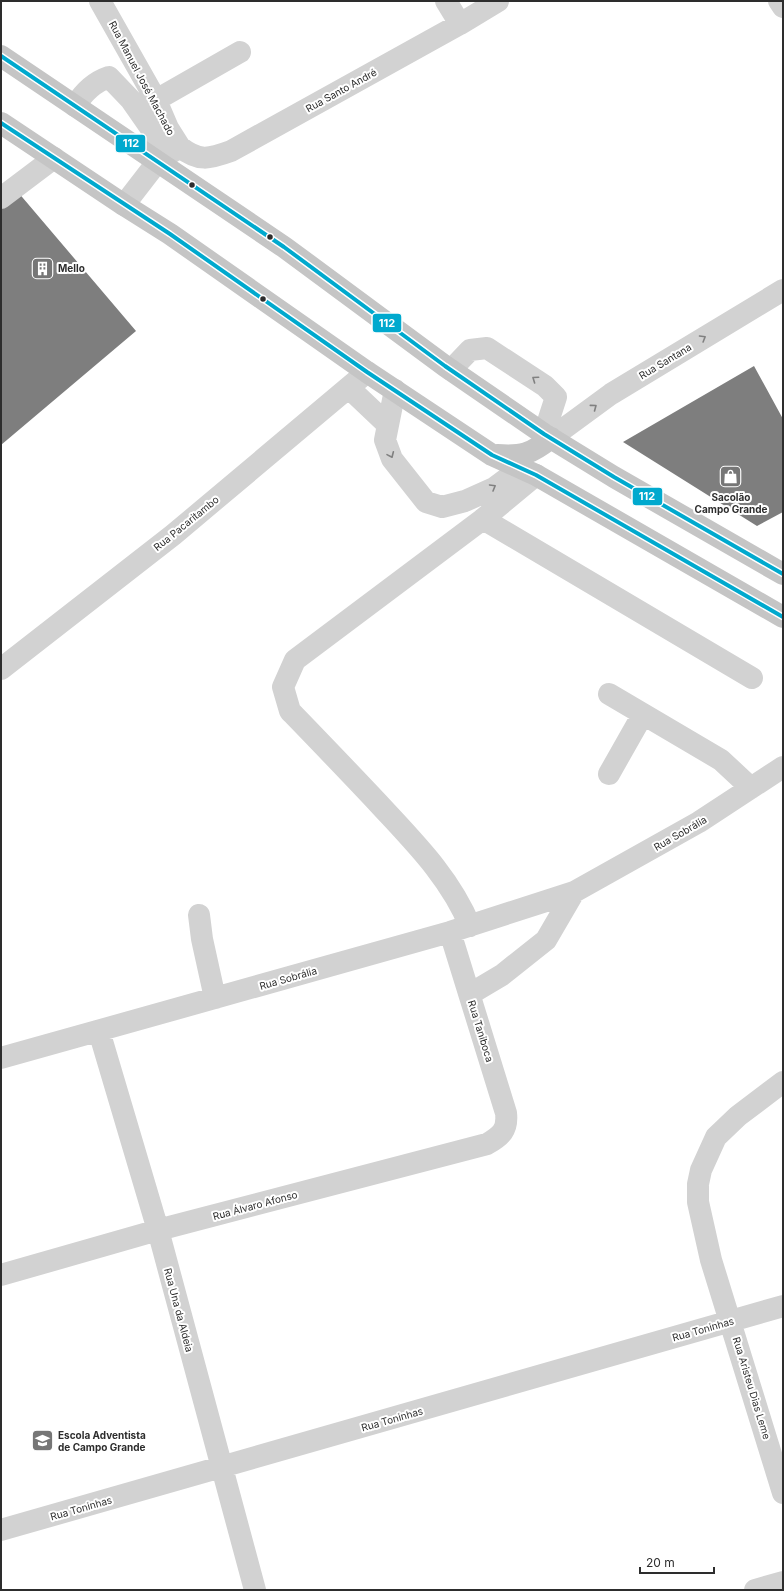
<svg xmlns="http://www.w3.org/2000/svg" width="784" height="1591" font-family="Inter,sans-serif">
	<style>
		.building { fill: #7e7e7e }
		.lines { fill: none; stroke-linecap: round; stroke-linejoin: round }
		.minor { stroke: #d2d2d2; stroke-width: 22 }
		.major { stroke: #c5c5c5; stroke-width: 22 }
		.bus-1-casing { stroke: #fff; stroke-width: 7 }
		.bus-1 { stroke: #00a9ce; stroke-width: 4 }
		.oneway { stroke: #808080 }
		.bus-dot { fill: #2d2d2d; stroke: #fff; stroke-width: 1.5 }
		.labels { text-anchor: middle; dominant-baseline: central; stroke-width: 4; stroke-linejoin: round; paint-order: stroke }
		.street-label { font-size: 10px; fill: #2d2d2d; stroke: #fff }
		.poi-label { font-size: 10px; font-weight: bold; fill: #2d2d2d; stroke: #fff; text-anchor: start }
		.line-badge { stroke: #fff; stroke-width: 1.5 }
		.badge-label { font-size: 11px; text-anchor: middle; font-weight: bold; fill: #fff }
	</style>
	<rect width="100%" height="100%" fill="#fff"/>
	<path class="building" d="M17 191 136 331 1 445V205Z
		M754 366 783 419V512L757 526 623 442Z"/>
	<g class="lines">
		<path class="minor" d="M100 1 156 100 168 128 180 147 158 161 124 205
			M446 1 460 24
			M779 1 783 7
			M156 100 240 52
			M75 106C83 93 94 82 109 77L131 100 168 153
			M180 147C199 162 209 159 231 151L460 24 498 1
			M1 198 54 158
			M451 370 470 350 487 348 545 386 556 397 544 434
			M349 388 388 425
			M395 390 385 440 392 459 426 502 442 507 465 501 494 488 521 468
			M551 438 611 394 783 290
			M483 519 752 678
			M1 669 173 535 367 372
			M609 694 721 760 751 788
			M609 774 643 714
			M199 915 202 939 215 998
			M470 926C450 877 413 841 378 803 349 772 319 741 290 711L283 687 295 660 483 519 536 475
			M470 994 502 975 546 940 574 892
			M99 1031 158 1230 255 1590
			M1 1058 450 932 574 892 699 822 783 767
			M783 1082 738 1116 716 1137 701 1170 698 1184V1202L711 1260 783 1493
			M1 1275 158 1230 487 1144C501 1136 508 1130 506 1113L450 932
			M1 1530 783 1306
			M755 1590 783 1582"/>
		<path class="major" d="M1 56 284 247 445 366 544 434 614 477 783 574
			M1 123 124 205 170 234 367 372 492 455 536 475 783 617
			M497 455C522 457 531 454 551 438"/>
		<defs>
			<path id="bus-1" d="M1 56 284 247 445 366 544 434 614 477 783 574
				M1 123 170 234 367 372 492 455 536 475 783 617"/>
		</defs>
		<use href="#bus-1" class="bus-1-casing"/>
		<use href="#bus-1" class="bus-1"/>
	</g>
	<defs><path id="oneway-chevron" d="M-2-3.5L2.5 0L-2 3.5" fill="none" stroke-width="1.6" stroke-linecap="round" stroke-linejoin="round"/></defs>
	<g class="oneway">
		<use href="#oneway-chevron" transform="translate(703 338) rotate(-31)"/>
		<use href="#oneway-chevron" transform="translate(535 379) rotate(-145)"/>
		<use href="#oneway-chevron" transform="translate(594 407) rotate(-37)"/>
		<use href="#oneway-chevron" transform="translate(391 455) rotate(66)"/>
		<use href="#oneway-chevron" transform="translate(493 487) rotate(-30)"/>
	</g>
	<defs>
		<symbol id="building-square" viewBox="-11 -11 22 22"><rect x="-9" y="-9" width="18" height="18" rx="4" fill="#767676" stroke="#fff"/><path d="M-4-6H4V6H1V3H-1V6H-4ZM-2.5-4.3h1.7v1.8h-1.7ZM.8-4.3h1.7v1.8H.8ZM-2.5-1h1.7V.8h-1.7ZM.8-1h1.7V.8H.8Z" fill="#fff"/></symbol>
		<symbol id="shop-square" viewBox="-11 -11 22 22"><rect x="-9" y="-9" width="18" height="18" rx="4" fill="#767676" stroke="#fff"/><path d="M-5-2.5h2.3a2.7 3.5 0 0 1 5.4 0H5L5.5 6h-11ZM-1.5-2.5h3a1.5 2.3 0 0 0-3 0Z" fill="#fff"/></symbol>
		<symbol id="school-square" viewBox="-11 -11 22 22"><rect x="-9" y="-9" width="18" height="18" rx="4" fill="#767676" stroke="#fff"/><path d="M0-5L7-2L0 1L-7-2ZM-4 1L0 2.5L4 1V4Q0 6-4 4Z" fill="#fff"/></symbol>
	</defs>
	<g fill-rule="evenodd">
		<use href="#building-square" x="30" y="256" width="25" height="25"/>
		<use href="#shop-square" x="718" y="464" width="25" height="25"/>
		<use href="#school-square" x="30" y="1428" width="25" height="25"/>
	</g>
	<g class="bus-dot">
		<circle cx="192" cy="185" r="3.5"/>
		<circle cx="270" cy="237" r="3.5"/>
		<circle cx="263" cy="299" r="3.5"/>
	</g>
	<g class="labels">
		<g class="street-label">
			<text transform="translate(142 78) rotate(62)">Rua Manuel José Machado</text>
			<text transform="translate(341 90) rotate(-29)">Rua Santo André</text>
			<text transform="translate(665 361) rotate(-31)">Rua Santana</text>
			<text transform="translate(186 523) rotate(-39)">Rua Pacaritambo</text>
			<text transform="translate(680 833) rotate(-30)">Rua Sobrália</text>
			<text transform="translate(288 978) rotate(-16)">Rua Sobrália</text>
			<text transform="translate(481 1031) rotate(73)">Rua Taniboca</text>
			<text transform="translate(255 1205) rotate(-15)">Rua Álvaro Afonso</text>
			<text transform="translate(179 1310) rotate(75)">Rua Una da Aldeia</text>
			<text transform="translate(703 1329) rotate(-16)">Rua Toninhas</text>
			<text transform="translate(752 1388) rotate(73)">Rua Aristeu Dias Leme</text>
			<text transform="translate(392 1419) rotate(-16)">Rua Toninhas</text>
			<text transform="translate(81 1508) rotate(-16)">Rua Toninhas</text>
		</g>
		<g class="poi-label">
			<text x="58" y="268">Mello</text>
			<text x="731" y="497" text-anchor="middle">Sacolão<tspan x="731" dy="12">Campo Grande</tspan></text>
			<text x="58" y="1435">Escola Adventista<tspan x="58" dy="12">de Campo Grande</tspan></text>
		</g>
	</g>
	<g class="line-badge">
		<rect x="115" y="134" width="31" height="19" rx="4" fill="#00a9ce"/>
		<rect x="372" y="313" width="30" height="20" rx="4" fill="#00a9ce"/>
		<rect x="632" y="487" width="31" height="19" rx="4" fill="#00a9ce"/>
	</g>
	<g class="badge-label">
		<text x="131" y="147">112</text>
		<text x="387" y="327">112</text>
		<text x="647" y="500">112</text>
	</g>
	<rect width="784" height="1591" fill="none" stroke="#2d2d2d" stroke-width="4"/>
	<path d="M640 1567v6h74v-6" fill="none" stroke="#2d2d2d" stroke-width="2"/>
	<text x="646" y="1567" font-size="12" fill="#2d2d2d" stroke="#ffffff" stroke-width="3" paint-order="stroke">20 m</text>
</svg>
